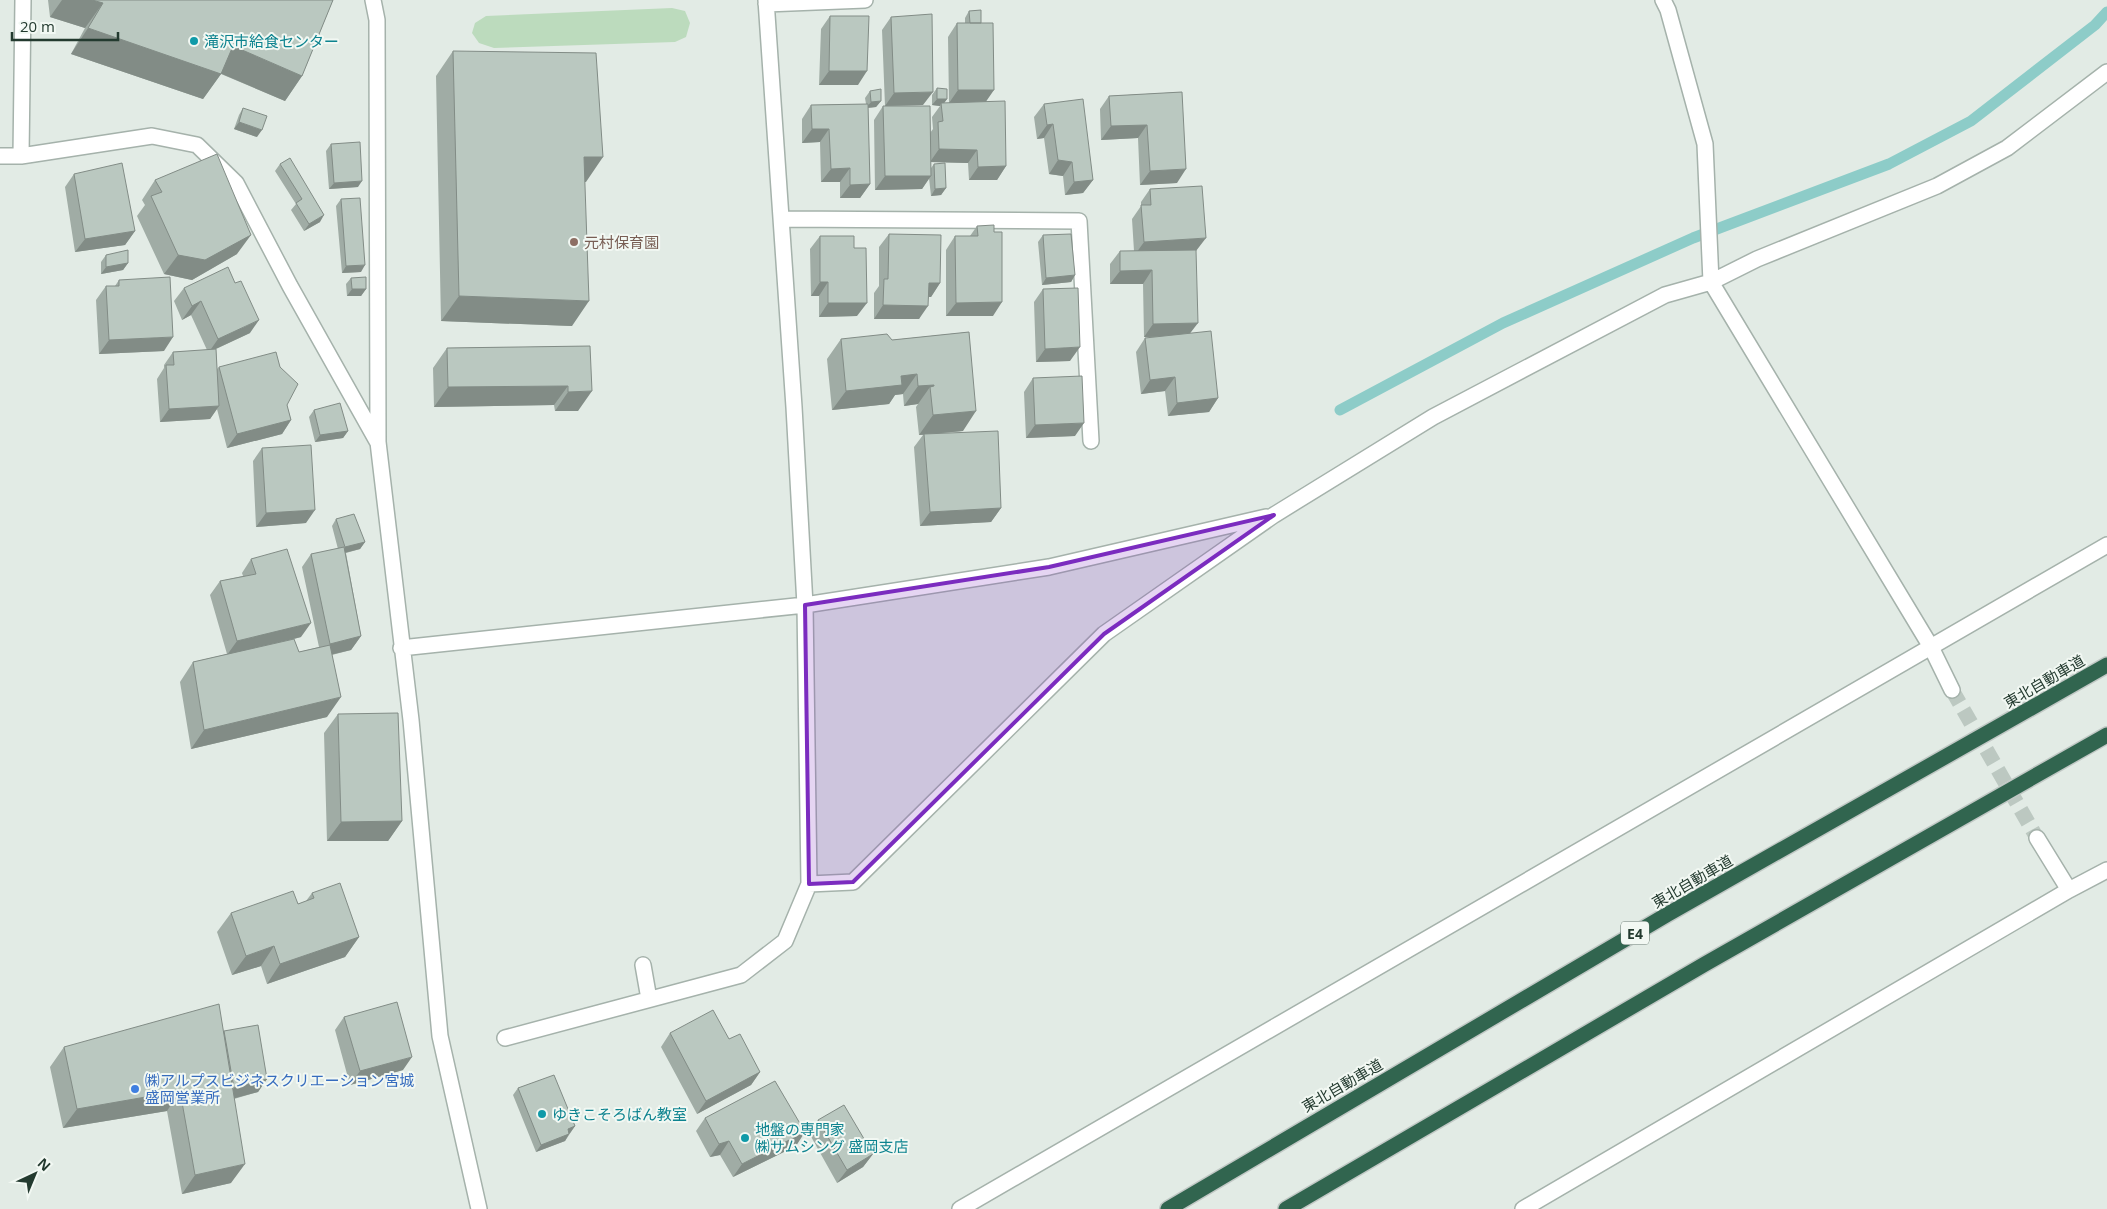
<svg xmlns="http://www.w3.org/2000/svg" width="2107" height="1209" font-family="'Open Sans','Noto Sans JP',sans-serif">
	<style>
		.green { fill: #bcdbbd }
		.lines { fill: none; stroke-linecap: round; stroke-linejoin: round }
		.stream { stroke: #8dccc8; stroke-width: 11 }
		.street-tunnel { stroke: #bcc8c1; stroke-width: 15; stroke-dasharray: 15 8; stroke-linecap: butt }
		.street-casing { stroke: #a5b2ab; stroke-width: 18 }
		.highway-casing { stroke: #c1c8c5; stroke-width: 18 }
		.street { stroke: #fff; stroke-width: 15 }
		.highway { stroke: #31654f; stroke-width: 15 }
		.wall { fill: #a0aca5 }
		.shaded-wall { fill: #828c86 }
		.building { fill: #bac8c0; stroke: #828c86 }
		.marked { fill: #7b2cbf; fill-opacity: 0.2; stroke: #7b2cbf; stroke-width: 4; stroke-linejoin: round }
		.culture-dot { fill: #0f9aa8; stroke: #f2f8f3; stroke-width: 2 }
		.education-dot { fill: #8d6e63; stroke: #f2f8f3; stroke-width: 2 }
		.shop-dot { fill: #3f7fe0; stroke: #f2f8f3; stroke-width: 2 }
		.labels { text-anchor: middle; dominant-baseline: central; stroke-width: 4; stroke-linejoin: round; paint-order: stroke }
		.shield { fill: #f2f8f3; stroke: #61736a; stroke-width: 1 }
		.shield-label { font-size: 14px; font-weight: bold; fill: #233a2f }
		.culture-label { font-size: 15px; fill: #0d838f; stroke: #f2f8f3; text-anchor: start }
		.education-label { font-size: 15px; fill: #785e54; stroke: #f2f8f3; text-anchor: start }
		.street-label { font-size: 15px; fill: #233a2f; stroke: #f2f8f3 }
		.shop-label { font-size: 15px; fill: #366cbe; stroke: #f2f8f3; text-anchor: start }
	</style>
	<rect width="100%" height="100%" fill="#e2ebe5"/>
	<path class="green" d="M672 8 685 11 690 23 686 37 675 42 494 48 479 43 472 33 475 23 486 16Z"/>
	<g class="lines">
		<path class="stream" d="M1340 410 1503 323 1693 238 1889 164 1971 121 2095 25 2107 12"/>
		<path class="street-tunnel" d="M1952 690 2037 838"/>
		<defs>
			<path id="street" d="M373 0 377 20 378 442 411 720 440 1036 479 1209
				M1663 0 1668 10 1705 144 1711 282 1931 647 1952 690
				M766 4 865 0
				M0 156H21L152 136 197 145 236 183 290 286 377 441
				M21 156 23 0
				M782 219 1079 221 1091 441
				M401 648 805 605 1049 567 1266 517
				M2037 838 2069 890
				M809 884 853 882 1104 634 1274 515 1433 417 1665 295 1711 282 1757 259 1937 186 2007 148 2107 72
				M643 965 649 999
				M505 1038 741 975 785 941 809 884 805 605 794 407 766 0
				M960 1209 2107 545
				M1523 1209 2069 890 2107 870"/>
			<path id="highway" d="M1168 1209 1668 914 2107 665
				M1286 1209 1705 964 2107 735"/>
		</defs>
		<use href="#street" class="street-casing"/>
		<use href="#highway" class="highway-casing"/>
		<use href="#street" class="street"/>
		<use href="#highway" class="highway"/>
	</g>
	<path class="wall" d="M48 0H333L302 76 285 101 221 74 203 99 71 54 85 28 50 17Z
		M969 11 981 23 986 101 1006 166 997 180H969L968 163 931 162V168L934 164 946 188 941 195 931 196 929 178 922 189 875 190 874 120 883 106 930 133 933 129 932 117 940 106 932 105V95L937 88 947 99 944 103H949L948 37 957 23H965V18Z
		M830 16 858 85H819L821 29Z
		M891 17 923 105 885 106 882 30Z
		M453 51 586 182H585L572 326 441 321 436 76Z
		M870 91 881 101 876 107 868 108 870 184 860 198H840V182H821L820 142 802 143V119L811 105 866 104 865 98Z
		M1182 92 1177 183 1140 185 1138 138 1101 140 1100 109 1109 96Z
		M1044 104 1093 180 1083 193 1065 195 1063 176 1049 174 1044 138 1037 139 1034 117Z
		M243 108 257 137 234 129 239 115Z
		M331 144 358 187 329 189 326 151Z
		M280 164 320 222 304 231 291 210 296 204 275 171Z
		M74 174 135 231 125 245 75 252 65 187Z
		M155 180 237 254 192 280 164 274 137 216 145 205 142 200Z
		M1150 189 1196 251 1190 333 1218 398 1209 412 1168 416 1165 391 1141 394 1136 352 1145 338 1158 337H1144L1143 284H1110V264L1120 251H1134L1132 219 1141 206V202Z
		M341 199 361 272 342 273 336 206Z
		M977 226 993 316H946V250L955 236H970Z
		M889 234 940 283 931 297H929L919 319H874V293L879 286V247Z
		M1043 235 1075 275 1071 282 1042 285 1038 242Z
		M820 236 857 316 819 317V296H811L810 249Z
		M106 255 128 263 123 270 101 274V262Z
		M351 278 366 289 361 296H347L346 284Z
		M119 280 164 351 99 354 96 300 106 286H115Z
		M184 288 250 333 216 349 217 369 219 367 287 405 291 420 282 434 227 448 217 409 210 419 160 422 157 379 164 368V365L173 352 207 350 191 315 182 320 174 301Z
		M1043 289 1070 361 1036 362 1034 302Z
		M969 332 963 431 934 434 1001 508 991 522 920 526 914 447 923 435H919L916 407 918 404 904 406 903 394 895 395 889 404 832 410 827 359 841 339 892 340Z
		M590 346 578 411H555L554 405 434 407 433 368 447 348Z
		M1033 378 1075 436 1026 438 1024 392Z
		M314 410 348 431 343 438 315 442 309 417Z
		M262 448 306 523 256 527 253 461Z
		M336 519 365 542 360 549 346 553 361 636 351 650 332 655 327 717 191 749 180 682 193 662 227 654 210 595 220 581 243 576 242 573 251 559 301 637 294 639 299 652 319 647 302 567 311 554 338 549 332 526Z
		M338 714 402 821 388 841H327L324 733Z
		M312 893 359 937 345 957 267 984 261 966 232 975 217 932 231 913 298 904 306 901Z
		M344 1017 403 1070 350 1085 335 1030Z
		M224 1031 267 1079 258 1092 234 1099 231 1183 182 1194 167 1111 63 1128 50 1067 64 1047 223 1032Z
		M670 1033 729 1039 760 1072 751 1085 697 1114 661 1047Z
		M518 1088 575 1126 565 1141 536 1152 513 1095Z
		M705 1118 796 1146 733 1177 720 1155 710 1157 696 1131Z
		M818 1120 873 1154 863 1167 837 1183 809 1133Z"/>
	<path class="shaded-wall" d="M62 0H92L103 3 85 28 50 17Z
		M88 28 221 74 203 99 71 54Z
		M233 46 302 76 285 101 215 71Z
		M829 71H867L858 85H819Z
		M958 90H994L985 103H949Z
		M933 92 923 105 885 106 894 93Z
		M937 99H947L942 106 941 103 940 106 932 105Z
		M881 101 876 107 866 108 871 102Z
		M239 122 262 130 257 137 234 129Z
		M1053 124 1044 138 1037 139 1047 125Z
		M1147 125 1138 138 1101 140 1111 126Z
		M812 129H829L820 142 802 143Z
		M939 149 977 150 968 163 930 162Z
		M584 157H603L586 182H567Z
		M1058 160 1072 162 1063 176 1049 174Z
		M1006 166 997 180H969L978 167Z
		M850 168 840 182H821L831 169Z
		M1186 169 1177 183 1140 185 1150 171Z
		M885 176H931L922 189 875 190Z
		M1093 180 1083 193 1065 195 1074 182Z
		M362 181 358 187 329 189 334 183Z
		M870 184 860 198H840L850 185Z
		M946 188 941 195 931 196 935 189Z
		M324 215 320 222 304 231 309 224Z
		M135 231 125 245 75 252 85 239Z
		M251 235 237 254 192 280 164 274 178 255Z
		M1206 238 1196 251 1134 256 1144 242Z
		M128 263 123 270 101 274 106 267Z
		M365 265 361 272 342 273 346 266Z
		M1152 270 1143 284H1110L1120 271Z
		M1075 275 1071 282 1042 285 1046 278Z
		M820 282H828L819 296H811Z
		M929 283H940L931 297H919Z
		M352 289H366L361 296H347Z
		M459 296 589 301 572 326 441 321Z
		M201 301 191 315 182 320 192 306Z
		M1002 302 993 316H946L956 303Z
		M828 303H867L857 316 819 317Z
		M883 305 928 306 919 319H874Z
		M259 320 250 333 209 352 218 339Z
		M1198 323 1188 336 1144 337 1153 324Z
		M173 337 164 351 99 354 109 340Z
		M1080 347 1070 361 1036 362 1045 349Z
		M917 374 903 394 895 395 889 404 832 410 846 391 901 376Z
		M1175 377 1165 391 1141 394 1150 380Z
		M934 385 930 389V387L918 404 904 406 918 386Z
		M568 386 554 405 434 407 448 387Z
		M592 391 578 411H555L568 392Z
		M1218 398 1209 412 1168 416 1177 403Z
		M219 406 210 419 160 422 169 409Z
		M976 411 963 431 919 435 933 415Z
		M291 420 282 434 227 448 237 434Z
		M1084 423 1075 436 1026 438 1035 425Z
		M348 431 343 438 315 442 320 435Z
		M1001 508 991 522 920 526 930 512Z
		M315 510 306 523 256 527 266 513Z
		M365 542 360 549 340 554 345 547Z
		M311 623 301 637 227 655 237 641Z
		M361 636 351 650 321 657 330 644Z
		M341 697 327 717 191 749 204 730Z
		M402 821 388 841H327L341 822Z
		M359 937 345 957 267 984 280 964Z
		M274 946 261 966 232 975 246 956Z
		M412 1057 403 1070 350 1085 360 1071Z
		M760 1072 751 1085 697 1114 706 1101Z
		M267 1079 258 1092 224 1101 234 1088Z
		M180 1091 167 1111 63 1128 77 1109Z
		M575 1126 570 1133 564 1136 568 1129Z
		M805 1132 796 1146 733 1177 742 1164Z
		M569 1134 565 1141 536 1152 541 1145Z
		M729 1141 720 1155 710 1157 719 1144Z
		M873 1154 863 1167 837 1183 847 1170Z
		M245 1164 231 1183 182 1194 195 1175Z"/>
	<path class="building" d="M92 0H333L302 76 233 46 221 74 88 28 103 3Z
		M981 10V23H970L969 11Z
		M932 14 933 92 894 93 891 17Z
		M830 16H869L867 71H829Z
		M957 23H993L994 90H958Z
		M453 51 596 53 603 157H584L589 301 459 296Z
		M937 88 947 89V99H937Z
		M881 89V101L871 102 870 91Z
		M1182 92 1186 169 1150 171 1147 125 1111 126 1109 96Z
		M1083 99 1093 180 1074 182 1072 162 1058 160 1053 124 1047 125 1044 104Z
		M1005 101 1006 166 978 167 977 150 939 149 938 122 943 121 941 103Z
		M868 104 870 184 850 185V168L831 169 829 129H812L811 105Z
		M883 106H930L931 176H885Z
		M243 108 267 116 262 130 239 122Z
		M360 142 362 181 334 183 331 144Z
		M217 154 251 235 205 260 178 255 151 196 162 192 155 180Z
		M290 158 324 215 309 224 296 203 302 199 280 164Z
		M122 163 135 231 85 239 74 174Z
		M945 163 946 188 935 189 934 164Z
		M1202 186 1206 238 1144 242 1141 205H1151L1150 189Z
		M360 198 365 265 346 266 341 199Z
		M994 225V232H1002V302L956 303 955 236H978L977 226Z
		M889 234 941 235 940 283H929L928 306 883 305 884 279H888Z
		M1071 234 1075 275 1046 278 1043 235Z
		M820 236H854V248H866L867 303H828V282H820Z
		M128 250V263L106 267V255Z
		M1196 250 1198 323 1153 324 1152 270 1120 271V251Z
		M228 267 235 283 241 281 259 320 218 339 201 301 192 306 184 288Z
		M170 277 173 337 109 340 106 286H119V280Z
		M366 277V289H352L351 278Z
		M1078 288 1080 347 1045 349 1043 289Z
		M1211 331 1218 398 1177 403 1175 377 1150 380 1145 338Z
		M969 332 976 411 933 415 930 387 934 386V385L918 386 917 374 901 376 902 385 846 391 841 339 887 334 892 340Z
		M590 346 592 391 568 392V386L448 387 447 348Z
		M216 349 219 406 169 409 166 365H174L173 352Z
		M276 352 280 367 298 384 287 405 291 420 237 434 219 367Z
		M1082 376 1084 423 1035 425 1033 378Z
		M340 403 348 431 320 435 314 410Z
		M998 431 1001 508 930 512 924 434Z
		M311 445 315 510 266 513 262 448Z
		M354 514 365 542 345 547 336 519Z
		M344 547 361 636 330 644 311 554Z
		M287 549 311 623 237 641 220 581 256 574 251 559Z
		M294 639 299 652 330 645 341 697 204 730 193 662Z
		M398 713 402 821 341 822 338 714Z
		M340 883 359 937 280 964 274 946 246 956 231 913 293 891 298 904 314 898 312 893Z
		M397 1002 412 1057 360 1071 344 1017Z
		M219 1004 245 1164 195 1175 180 1091 77 1109 64 1047Z
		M713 1010 729 1039 740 1034 760 1072 706 1101 670 1033Z
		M258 1025 267 1079 234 1088 224 1031Z
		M554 1075 575 1126 568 1129 569 1134 541 1145 518 1088Z
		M775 1081 805 1132 742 1164 729 1141 719 1144 705 1118Z
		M844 1105 873 1154 847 1170 818 1120Z"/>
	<path class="marked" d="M1274 515 1104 634 853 882 809 884 805 605 1049 567Z"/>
	<g class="culture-dot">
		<circle cx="194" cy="41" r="5"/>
		<circle cx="542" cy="1114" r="5"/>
		<circle cx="745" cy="1138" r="5"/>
	</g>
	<circle class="education-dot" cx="574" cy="242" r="5"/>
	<circle class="shop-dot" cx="135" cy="1089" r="5"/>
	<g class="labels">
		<rect class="shield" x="1621" y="921.5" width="28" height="23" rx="4"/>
		<g class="shield-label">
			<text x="1635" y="933">E4</text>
		</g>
		<g class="culture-label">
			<text x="204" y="41">滝沢市給食センター</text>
			<text x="552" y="1114">ゆきこそろばん教室</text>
			<text x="755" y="1129">地盤の専門家<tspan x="755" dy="17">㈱サムシング 盛岡支店</tspan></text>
		</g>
		<g class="education-label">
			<text x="584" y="242">元村保育園</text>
		</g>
		<g class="street-label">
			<text transform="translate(2044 681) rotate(-30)">東北自動車道</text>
			<text transform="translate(1692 881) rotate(-30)">東北自動車道</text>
			<text transform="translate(1342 1085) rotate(-30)">東北自動車道</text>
		</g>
		<g class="shop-label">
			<text x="145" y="1080">㈱アルプスビジネスクリエーション宮城<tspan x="145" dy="17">盛岡営業所</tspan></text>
		</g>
	</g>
	<g transform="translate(35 1174) rotate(44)" stroke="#f2f8f3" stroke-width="4" paint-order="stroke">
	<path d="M0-4L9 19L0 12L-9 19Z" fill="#233a2f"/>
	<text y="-8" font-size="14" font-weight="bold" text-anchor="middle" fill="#233a2f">N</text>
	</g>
	<path d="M12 32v8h106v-8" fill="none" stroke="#233a2f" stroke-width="2.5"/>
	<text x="20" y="32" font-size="15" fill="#233a2f" stroke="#f2f8f3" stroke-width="4" paint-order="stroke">20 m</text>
</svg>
